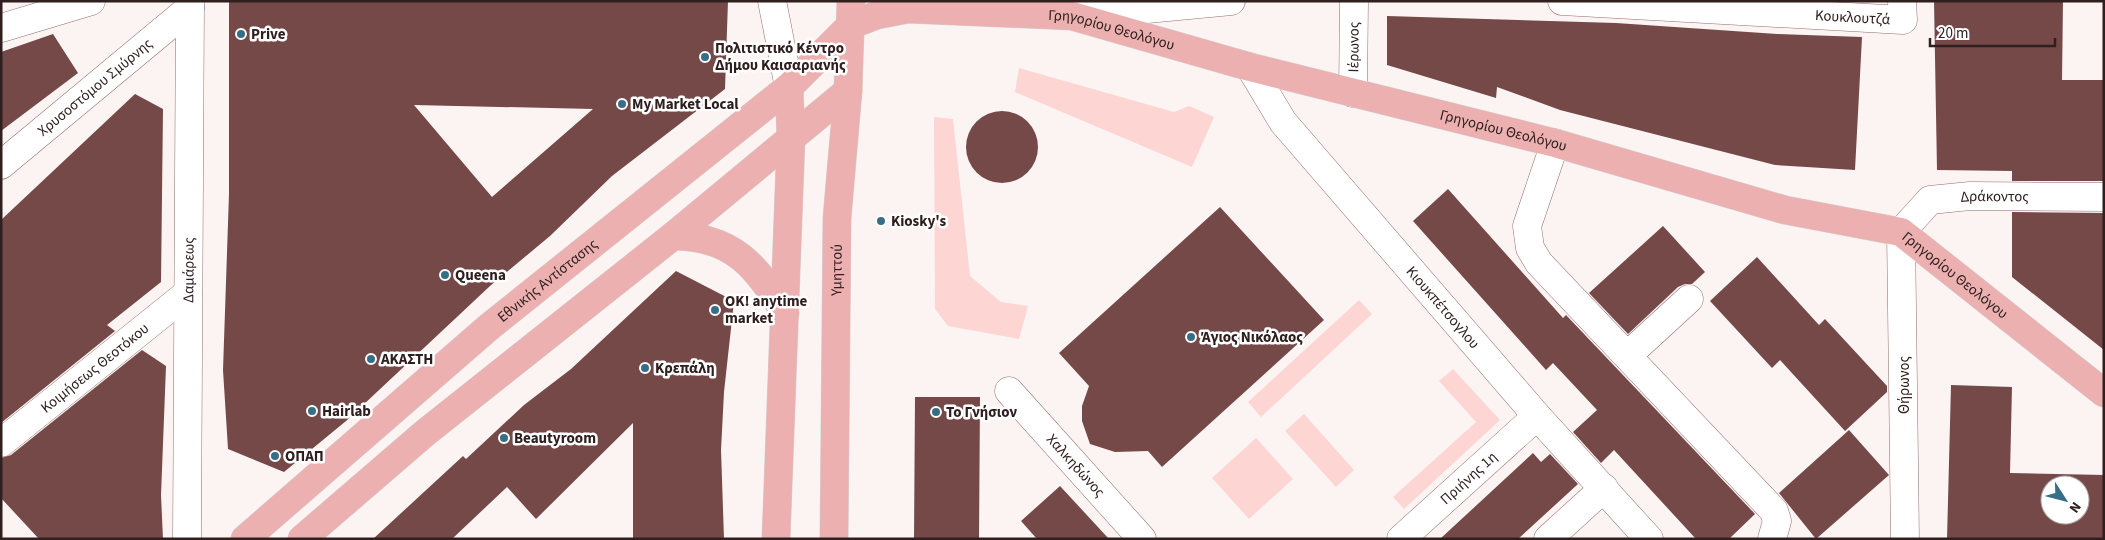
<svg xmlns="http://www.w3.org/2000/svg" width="2105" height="540" font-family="'Source Sans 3',sans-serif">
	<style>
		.green { fill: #fdd6d4 }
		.water { fill: #deaaa9; stroke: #aa8180 }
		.building { fill: #764949; fill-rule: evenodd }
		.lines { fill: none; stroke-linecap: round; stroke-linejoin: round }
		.minor-casing { stroke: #946e6d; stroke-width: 29 }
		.major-casing { stroke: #d5d2d2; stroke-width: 29 }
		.minor { stroke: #fff; stroke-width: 28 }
		.major { stroke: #ecb0b0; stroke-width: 28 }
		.poi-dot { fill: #366e88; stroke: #fff; stroke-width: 2 }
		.labels { text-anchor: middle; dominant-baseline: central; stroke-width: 5; stroke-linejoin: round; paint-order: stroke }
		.street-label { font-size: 15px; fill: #2f201f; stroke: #fff }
		.poi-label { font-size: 15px; font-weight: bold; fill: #2f201f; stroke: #fff; text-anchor: start }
	</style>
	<rect width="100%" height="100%" fill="#fcf3f3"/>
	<path class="green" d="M1019 68 1174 112 1189 106 1214 117 1192 167 1015 92Z
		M934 117 953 119 970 276 1001 302 1028 306 1019 339 948 326 935 309Z
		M1359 300 1372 314 1261 417 1248 402Z
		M1453 369 1500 420 1404 509 1393 497 1476 422 1439 381Z
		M1304 414 1354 470 1336 487 1285 431Z
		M1256 438 1293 479 1249 519 1212 478Z"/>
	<path class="water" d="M983 125 1021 127 1019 168 981 167Z"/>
	<path class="building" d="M229 1H728L725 89 612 176 550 236 490 286 346 421 284 472 228 449 223 370 229 194ZM414 105 593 109 492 197Z
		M1934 1H2063L2062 80H2104V181H2012V171L1937 170Z
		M1387 16 1616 23 1777 34 1862 37 1855 170 1775 165 1560 110 1497 87 1496 98 1387 65Z
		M53 34 78 73 1 131V52Z
		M135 94 163 109 161 282 107 325 115 331 1 423V220Z
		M966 147a36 36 0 1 1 72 0a36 36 0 1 1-72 0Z
		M1448 189 1563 318 1566 315 1755 514 1729 539H1696L1614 450 1601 463 1573 432 1597 410 1553 363 1546 370 1413 221Z
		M1220 207 1324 320 1162 467 1148 451 1115 452 1090 444 1082 421V406L1089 386 1059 353Z
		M2012 212 2104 213V350L2012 277Z
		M1663 226 1705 272 1692 284H1685L1678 287 1628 334 1589 293Z
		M1757 257 1819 325 1825 319 1887 386V392L1845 431 1780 360 1772 368 1710 301Z
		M676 271 734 301 724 392 721 450 724 539H633V423L536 519 507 487 452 539H373L463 456 466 459 524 405 571 369Z
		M142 350 166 366 161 495 163 539H39L1 498V458L11 455Z
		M1951 385 2012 387 2010 473 2104 475V539H1947ZM2050 485H2080V515H2050Z
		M915 397H980L979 539H914Z
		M1849 430 1889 475 1816 539 1779 493Z
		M1533 453 1541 462 1550 454 1578 484 1518 539H1440Z
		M1060 486 1109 539H1037L1021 521Z"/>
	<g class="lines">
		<defs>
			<g id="minor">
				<path d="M772 1 789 87"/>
				<path id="s1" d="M1562 1 1903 20 1902 1"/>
				<path d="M1073 16 1231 1"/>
				<path d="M1 28 91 1"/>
				<path id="s2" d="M1250 67 1283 122 1537 416 1649 539"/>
				<path id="s3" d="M1353 93 1354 1"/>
				<path d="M1555 143 1527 226 1530 248 1539 263 1774 511 1777 521 1772 539"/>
				<path id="s4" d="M1 165 190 8"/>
				<path d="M1628 355 1689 299"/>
				<path id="s5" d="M1009 391 1142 539"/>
				<path id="s6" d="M1 443 188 293"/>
				<path id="s7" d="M187 539 190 1"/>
				<path id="s8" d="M1401 539 1537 416"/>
				<path d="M1548 539 1604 488"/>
				<path id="s9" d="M1905 539 1901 232 1930 200 1970 196 2104 197"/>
			</g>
			<g id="major">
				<path d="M673 236C732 236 757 266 785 313"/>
				<path id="s10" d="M245 539 489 327 789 87 851 25 877 15 908 9 1072 16 1250 67 1555 143 1785 210 1901 232 2104 393"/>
				<path d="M302 539 425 433 673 236 848 91"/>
				<path d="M776 539 791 138 789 87"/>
				<path id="s11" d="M834 539 837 218 848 91 851 1"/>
			</g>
		</defs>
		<use href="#minor" class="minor-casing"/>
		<use href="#major" class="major-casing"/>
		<use href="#minor" class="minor"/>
		<use href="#major" class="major"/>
	</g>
	<g class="poi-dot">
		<circle cx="241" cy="34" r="5"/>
		<circle cx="705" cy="57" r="5"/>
		<circle cx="622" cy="104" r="5"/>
		<circle cx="881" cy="221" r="5"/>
		<circle cx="445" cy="275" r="5"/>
		<circle cx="715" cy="310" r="5"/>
		<circle cx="1191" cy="337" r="5"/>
		<circle cx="371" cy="359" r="5"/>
		<circle cx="645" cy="368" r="5"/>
		<circle cx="312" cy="411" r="5"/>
		<circle cx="936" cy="412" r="5"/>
		<circle cx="504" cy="438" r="5"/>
		<circle cx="275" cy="456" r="5"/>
	</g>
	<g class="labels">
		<g class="street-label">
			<text stroke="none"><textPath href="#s1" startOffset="291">Κουκλουτζά</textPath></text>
			<text stroke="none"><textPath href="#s10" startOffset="1060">Γρηγορίου Θεολόγου</textPath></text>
			<text stroke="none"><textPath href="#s3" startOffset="46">Ιέρωνος</textPath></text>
			<text stroke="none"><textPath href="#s4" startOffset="122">Χρυσοστόμου Σμύρνης</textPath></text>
			<text stroke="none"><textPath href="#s10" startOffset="1465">Γρηγορίου Θεολόγου</textPath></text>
			<text stroke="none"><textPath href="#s9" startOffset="415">Δράκοντος</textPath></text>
			<text stroke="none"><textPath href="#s7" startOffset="269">Δαμάρεως</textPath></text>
			<text stroke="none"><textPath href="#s11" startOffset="269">Υμηττού</textPath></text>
			<text stroke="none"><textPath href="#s10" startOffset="1945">Γρηγορίου Θεολόγου</textPath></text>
			<text stroke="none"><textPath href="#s10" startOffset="398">Εθνικής Αντίστασης</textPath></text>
			<text stroke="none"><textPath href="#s2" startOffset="309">Κιουκπέτσογλου</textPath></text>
			<text stroke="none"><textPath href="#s6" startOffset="120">Κοιμήσεως Θεοτόκου</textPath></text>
			<text transform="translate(1904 385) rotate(-90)">Θήρωνος</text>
			<text stroke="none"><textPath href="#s5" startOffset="100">Χαλκηδώνος</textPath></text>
			<text stroke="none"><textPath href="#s8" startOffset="91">Πριήνης 1η</textPath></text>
		</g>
		<g class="poi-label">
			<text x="251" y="34">Prive</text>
			<text x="715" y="48">Πολιτιστικό Κέντρο<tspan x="715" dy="17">Δήμου Καισαριανής</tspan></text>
			<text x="632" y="104">My Market Local</text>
			<text x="891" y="221">Kiosky's</text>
			<text x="455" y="275">Queena</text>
			<text x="725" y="301">OK! anytime<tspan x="725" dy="17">market</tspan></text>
			<text x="1201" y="337">Άγιος Νικόλαος</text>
			<text x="381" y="359">ΑΚΑΣΤΗ</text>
			<text x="655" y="368">Κρεπάλη</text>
			<text x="322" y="411">Hairlab</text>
			<text x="946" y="412">Το Γνήσιον</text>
			<text x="514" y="438">Beautyroom</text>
			<text x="285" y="456">ΟΠΑΠ</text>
		</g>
	</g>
	<rect width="2105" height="540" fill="none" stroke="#2f201f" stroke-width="5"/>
	<g transform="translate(2065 500) rotate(126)"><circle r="24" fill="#ffffff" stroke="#aca6a5"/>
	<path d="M0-4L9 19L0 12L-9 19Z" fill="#366e88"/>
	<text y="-8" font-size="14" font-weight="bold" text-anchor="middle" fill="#2f201f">N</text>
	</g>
	<path d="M1930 38v8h125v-8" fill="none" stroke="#2f201f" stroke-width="2.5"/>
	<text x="1938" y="38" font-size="15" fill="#2f201f" stroke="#ffffff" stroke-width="4" paint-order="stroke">20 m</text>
</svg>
